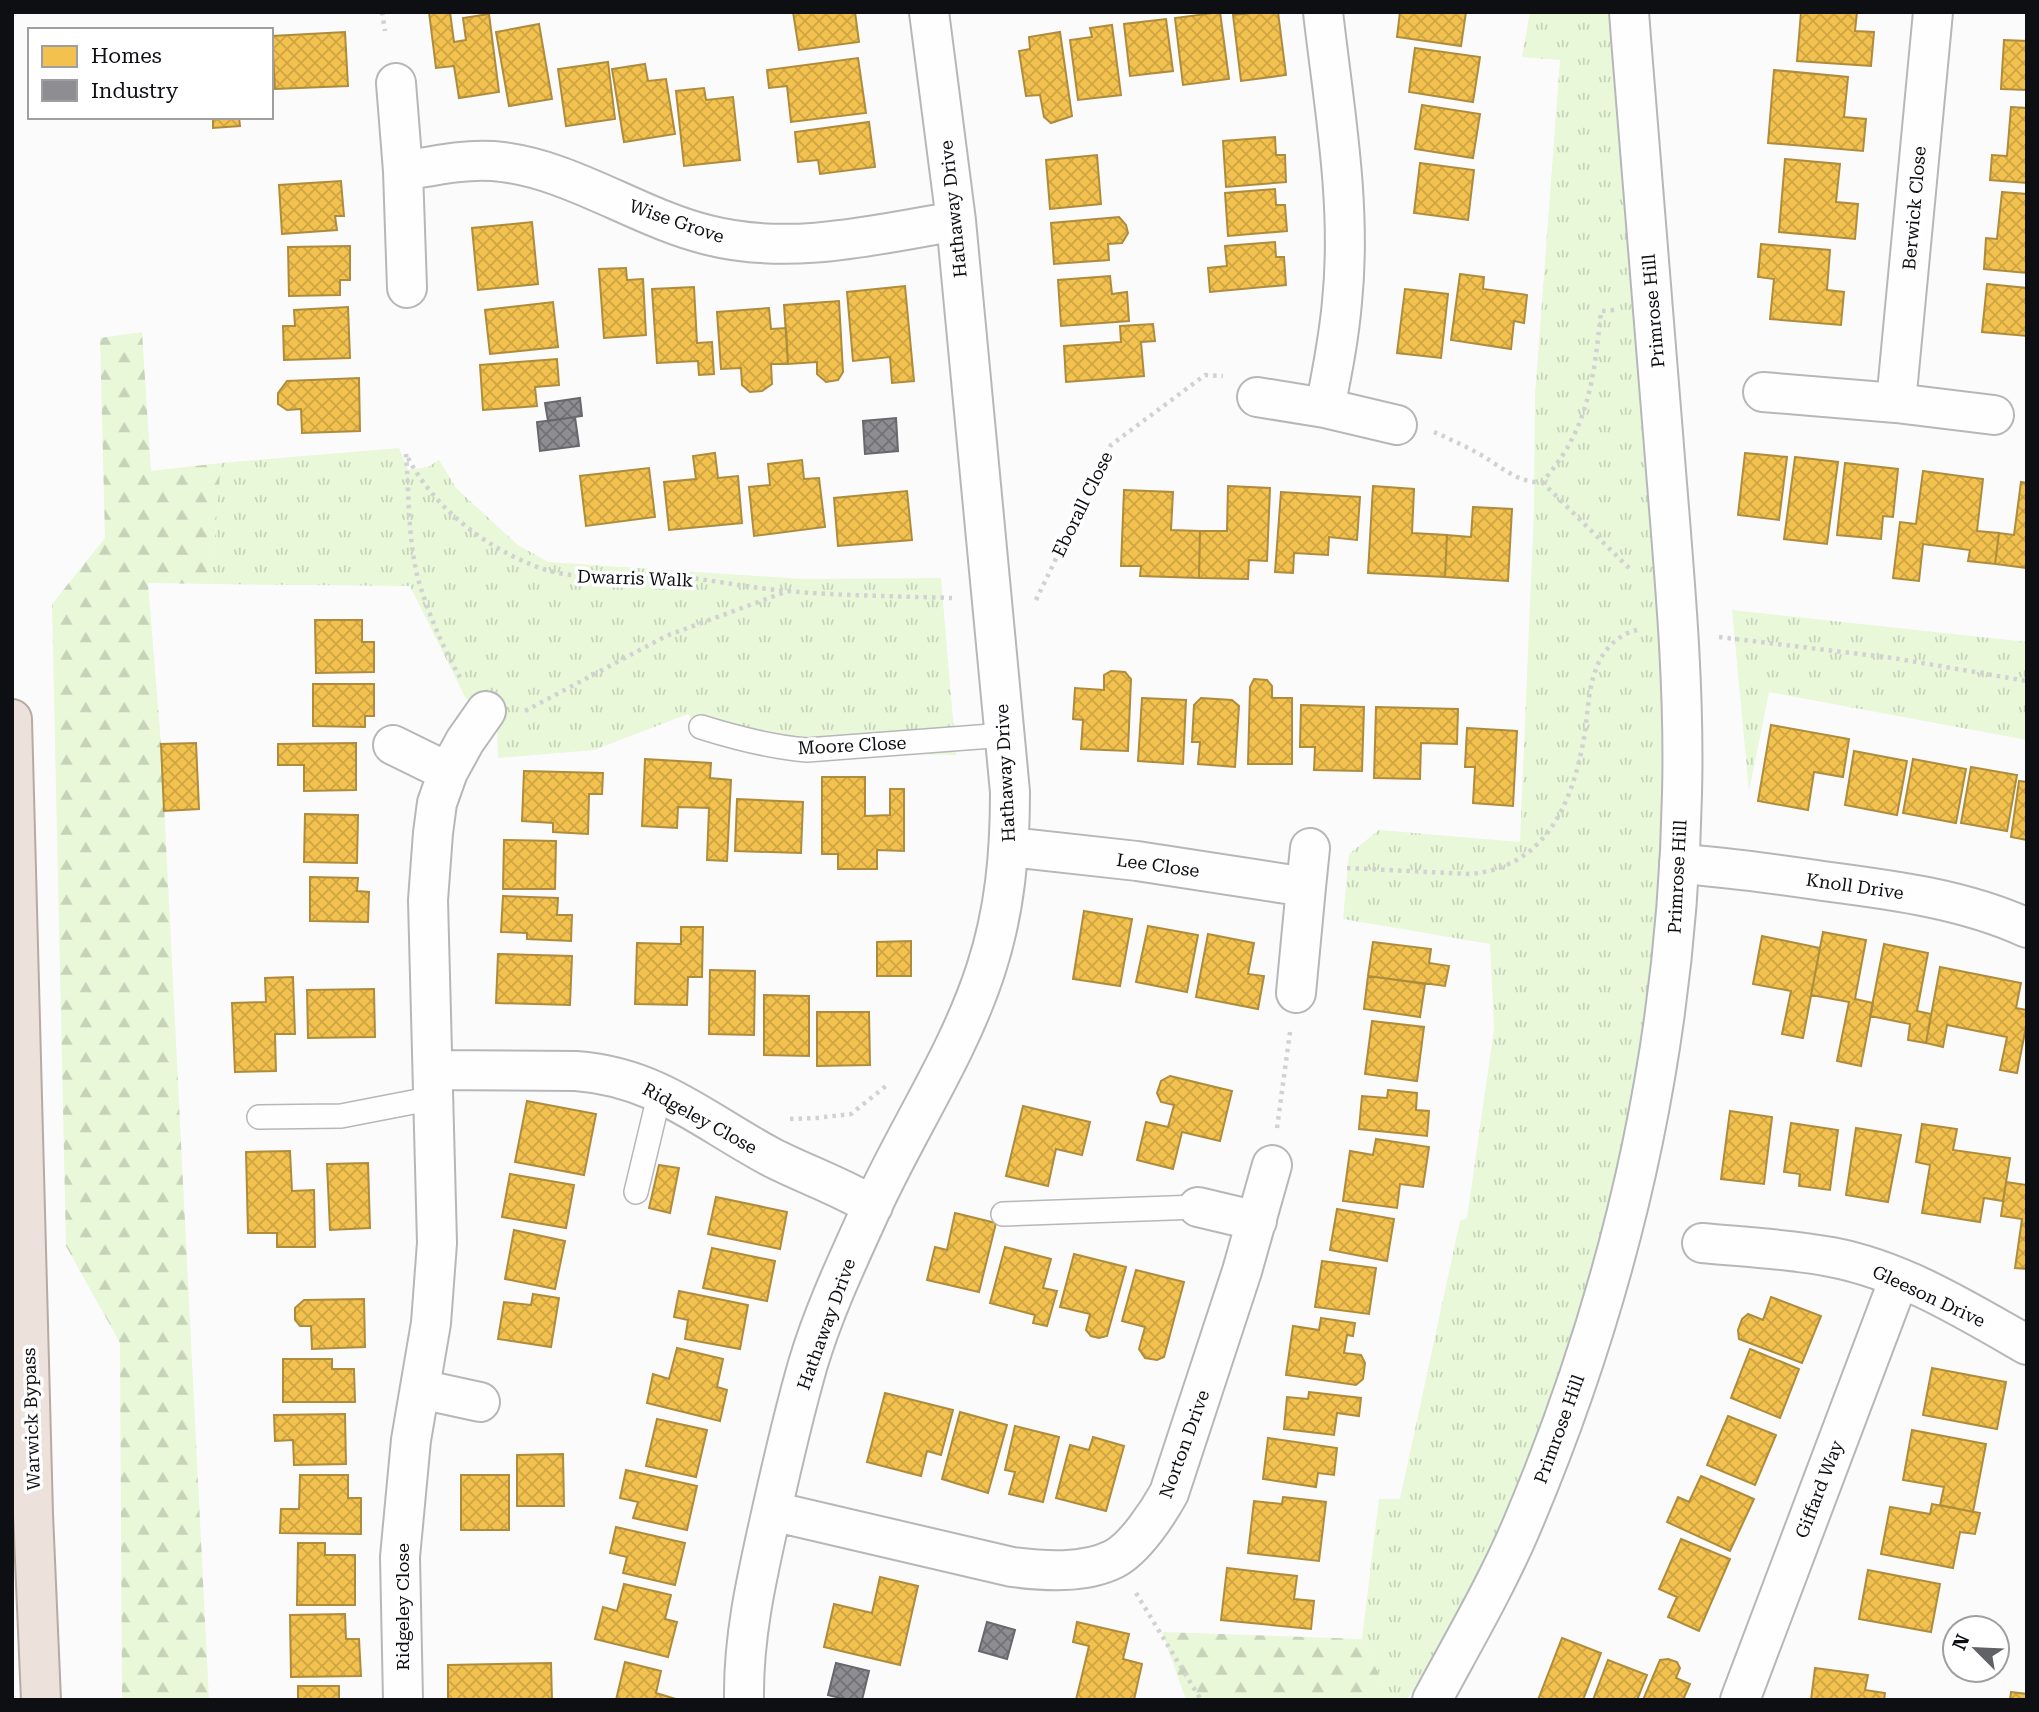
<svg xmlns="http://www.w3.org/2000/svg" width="2039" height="1712" font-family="'Roboto Serif',serif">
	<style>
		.grass { fill: url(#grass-tufts) }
		.forest { fill: url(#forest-firs) }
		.homes { fill: url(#homes-cross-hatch); stroke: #ae8c3c; stroke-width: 2 }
		.industry { fill: url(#industry-cross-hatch); stroke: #67676c; stroke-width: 2 }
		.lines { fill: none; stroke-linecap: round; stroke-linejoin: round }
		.service-casing { stroke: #b6b7b9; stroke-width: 26 }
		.minor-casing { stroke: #b6b7b9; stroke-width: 42 }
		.tertiary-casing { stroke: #b6b7b9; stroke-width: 42 }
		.trunk-casing { stroke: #b7aaa2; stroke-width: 42 }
		.path { stroke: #d2d2d2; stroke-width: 4.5; stroke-dasharray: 3.5 5; stroke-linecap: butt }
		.service { stroke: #fefeff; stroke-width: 23 }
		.minor { stroke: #fefeff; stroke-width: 38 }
		.tertiary { stroke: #fefeff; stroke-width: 38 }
		.trunk { stroke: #ece2db; stroke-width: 38 }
		.labels { text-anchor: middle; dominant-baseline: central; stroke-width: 7; stroke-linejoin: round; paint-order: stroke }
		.street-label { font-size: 18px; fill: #0e0f13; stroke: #fff }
	</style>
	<defs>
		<pattern id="grass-tufts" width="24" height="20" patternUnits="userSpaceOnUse" patternTransform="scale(1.75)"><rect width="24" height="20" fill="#e8f8d9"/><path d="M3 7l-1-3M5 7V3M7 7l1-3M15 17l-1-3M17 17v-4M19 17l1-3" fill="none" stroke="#c6d3b9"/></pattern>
		<pattern id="forest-firs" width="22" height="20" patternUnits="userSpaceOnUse" patternTransform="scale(1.75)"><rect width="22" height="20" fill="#e8f8d9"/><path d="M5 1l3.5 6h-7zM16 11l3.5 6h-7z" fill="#c6d3b9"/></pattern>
		<pattern id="homes-cross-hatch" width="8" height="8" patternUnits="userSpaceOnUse" patternTransform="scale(1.75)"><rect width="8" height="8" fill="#f2c14e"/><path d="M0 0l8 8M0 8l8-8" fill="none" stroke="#cea543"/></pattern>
		<pattern id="industry-cross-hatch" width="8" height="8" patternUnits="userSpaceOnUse" patternTransform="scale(1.75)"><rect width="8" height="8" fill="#8d8d92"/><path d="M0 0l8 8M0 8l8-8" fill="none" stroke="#727276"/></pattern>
	</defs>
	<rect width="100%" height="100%" fill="#fbfbfc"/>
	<path class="grass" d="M1530 12H1612L1663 618 1665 842 1656 973 1628 1147 1555 1393 1488 1553 1439 1653 1406 1700H1391L1362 1639 1379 1499H1400L1460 1221 1467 1218 1494 1029 1490 944 1343 919 1349 854 1379 830 1520 842 1534 509 1535 396 1560 60 1522 57Z
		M399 448 408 470 428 467 439 460 456 488 518 545 548 562 803 579 941 578 956 755 738 751 709 742 688 714 594 750 498 758 497 727 465 697 410 586 211 584 221 463Z
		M1732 610 2027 642V740L1769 692 1749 791Z"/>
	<path class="forest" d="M142 332 151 471 221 463 211 584 148 583 161 744 209 1700H122L120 1343 66 1246 52 604 105 538 100 338Z
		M1162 1632 1362 1639 1391 1700H1186Z"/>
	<path class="homes" d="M429 12H450L454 42 466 40 463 18 489 14 499 92 459 98 454 66 436 68Z
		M793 12H855L859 42 799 50Z
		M1220 12 1229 79 1183 85 1175 18Z
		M1261 12H1278L1286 75 1241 81 1233 15Z
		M1400 12H1466L1461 46 1397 37Z
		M1801 12H1857L1855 31 1874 32 1871 66 1797 61Z
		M1166 19 1173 71 1130 76 1124 24Z
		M539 24 552 99 509 106 496 32Z
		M1112 25 1121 95 1078 100 1070 40 1092 37 1090 28Z
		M345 32 348 86 275 89 272 36Z
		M1060 32 1072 116 1051 123 1044 117 1040 95 1026 96 1019 51 1030 49 1029 37Z
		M2004 40 2027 41V90L2001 89Z
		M1415 48 1480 57 1473 102 1409 92Z
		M858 58 866 113 791 122 787 86 769 88 767 70Z
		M608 62 615 119 566 126 558 69Z
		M645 64 648 81 666 79 675 134 624 142 612 69Z
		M1774 70 1848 77 1844 117 1866 119 1863 151 1768 143Z
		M704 88 706 100 733 97 740 160 684 166 676 91Z
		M1422 105 1480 114 1473 158 1415 149Z
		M2011 107 2027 108V183L1990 180 1992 155 2007 156Z
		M213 117H239L240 126 213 128Z
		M869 122 875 167 820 174 818 160 798 162 795 132Z
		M1275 137 1276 155H1285L1286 182 1226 187 1223 141Z
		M1097 155 1101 204 1050 209 1046 160Z
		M1785 159 1840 164 1836 202 1858 204 1855 239 1779 232Z
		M1420 163 1474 170 1468 220 1414 213Z
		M341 181 344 216H335L337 230 282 234 279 185Z
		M1275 189 1276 205H1285L1287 231 1228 236 1225 193Z
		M2002 192 2027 194V273L1984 269 1986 238 1997 239Z
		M1119 217 1126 225 1128 233 1122 243 1108 244 1109 260 1054 264 1051 223Z
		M532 222 538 284 478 290 472 228Z
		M1275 242 1276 257H1284L1286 285 1210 292 1208 268 1227 266 1225 246Z
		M1761 244 1830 250 1827 290 1844 292 1841 325 1770 319 1774 279 1758 277Z
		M350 246V280H340V295L289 296 288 247Z
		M626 268 627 280 643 279 646 335 604 338 599 269Z
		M1460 274 1484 277 1483 289 1527 295 1524 323 1514 321 1511 349 1451 340Z
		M1110 276 1112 294 1127 292 1129 321 1061 326 1058 280Z
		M1987 284 2027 288V336L1982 332Z
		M905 286 914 381 892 383 890 357 853 361 847 292Z
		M694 287 697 343 712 342 714 374 699 375 698 361 657 363 652 289Z
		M1405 289 1448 294 1441 358 1397 353Z
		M839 301 843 372 838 380 826 382 817 374V362L788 364 784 305Z
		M553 302 558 347 490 354 485 310Z
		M348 307 350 358 284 360 283 326H295L294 310Z
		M769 308 771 329 786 328 788 364H771L772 384 762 391 750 392 742 385 741 368 721 369 717 312Z
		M1153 324 1155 341 1141 342 1144 376 1066 382 1064 346 1121 342 1120 326Z
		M557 359 559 385 535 387 537 406 483 410 480 365Z
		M359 378 360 431 302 433 301 409 287 410 278 404V393L287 381Z
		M715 453 718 478 738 476 742 523 669 530 664 482 696 479 693 456Z
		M1745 453 1787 457 1779 520 1738 515Z
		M1795 457 1838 462 1827 544 1784 539Z
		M802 460 804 479 819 478 825 527 754 536 749 487 770 485 768 464Z
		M1845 463 1898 469 1893 517 1883 516 1881 539 1837 535Z
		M649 468 655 517 586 526 580 476Z
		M1923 471 1983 479 1977 531 1999 533 1995 564 1968 561 1970 550 1923 544 1919 581 1893 578 1900 522 1916 524Z
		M2021 482 2027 483V568L1995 564 1999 533 2014 535Z
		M1228 486 1270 488 1267 561 1249 560 1248 579 1199 578 1200 531H1227Z
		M1373 486 1414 489 1412 533 1447 535 1445 577 1368 573Z
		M1124 490 1173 492 1171 530 1200 531 1199 578 1140 576 1141 566H1121Z
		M907 491 912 540 838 546 834 498Z
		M1281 492 1360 497 1357 540 1329 537 1328 555 1294 553 1293 573 1275 572Z
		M1473 507 1512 509 1508 581 1445 577 1447 535 1471 537Z
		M315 620H362V642H374V672L316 673Z
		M1111 671 1125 672 1131 679 1128 751 1081 749 1083 720 1073 719 1075 688 1104 690V675Z
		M1254 679 1267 680 1272 686V698H1292V764H1248L1250 687Z
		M313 684H374V716H365V727L313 726Z
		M1142 698 1186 700 1183 764 1138 761Z
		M1201 698 1232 700 1239 706 1235 767 1198 764 1200 742H1192L1194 705Z
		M1301 705 1364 707 1362 771 1314 770 1315 747H1300Z
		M1376 707 1458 709 1457 744 1421 743 1420 779 1374 778Z
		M1771 725 1849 739 1843 777 1814 772 1808 810 1758 801Z
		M1467 728 1517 731 1513 806 1473 803 1475 767H1465Z
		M196 743 199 809 164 811 161 744Z
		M356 743V790L304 791V765H278V744Z
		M1854 751 1907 761 1897 815 1845 805Z
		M645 759 711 763 710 778 731 780 727 861 707 860 709 808 678 807 677 828 642 826Z
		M1913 759 1966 769 1956 823 1903 813Z
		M1971 767 2017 775 2007 831 1961 823Z
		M524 771 603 773 602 794H589L588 834 553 832V823L522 821Z
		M822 777H865V816L890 815V789H904V851L877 850V869H838V854H822Z
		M2019 781 2027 782V840L2011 837Z
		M737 799 803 802 801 853 735 851Z
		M305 814 358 815 357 863 304 862Z
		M504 840 556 841 555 889H503Z
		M310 877 358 878 357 891 369 892 368 922 310 921Z
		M503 896 558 898 557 915H572L571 941 527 939V933L501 932Z
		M1084 911 1132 919 1120 986 1073 979Z
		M1148 926 1198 935 1187 992 1136 982Z
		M681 927H703L702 977H688L687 1005 635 1004 637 943 681 944Z
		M1823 932 1866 940 1855 999 1873 1003 1861 1066 1837 1061 1849 1002 1811 995Z
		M1208 934 1254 943 1248 974 1264 976 1258 1009 1196 997Z
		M1762 936 1820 948 1803 1038 1782 1034 1791 991 1753 984Z
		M911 941V976H877V942Z
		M1373 942 1431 949 1429 963 1449 966 1445 986 1368 976Z
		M1884 944 1928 953 1917 1011 1931 1014 1926 1043 1908 1040 1910 1024 1870 1016Z
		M498 954 572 956 570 1005 496 1003Z
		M1940 967 2021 983 2016 1008 2027 1010V1022L2017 1073 2000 1070 2007 1037 1947 1025 1943 1047 1926 1043Z
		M710 970 755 971 754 1035 709 1034Z
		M1368 976 1425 984 1420 1017 1364 1009Z
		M293 977 295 1034H275L276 1071 235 1072 232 1003 266 1002 265 978Z
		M374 989 375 1037 308 1038 307 990Z
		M764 995 809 996V1056L764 1055Z
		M817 1012H869L870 1065 817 1066Z
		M1372 1021 1424 1027 1417 1081 1365 1074Z
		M1170 1076 1232 1091 1220 1141 1182 1132 1173 1169 1137 1160 1146 1122 1168 1127 1174 1105 1161 1102 1157 1093 1161 1081Z
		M1388 1090 1417 1093 1416 1110 1429 1111 1427 1136 1359 1129 1362 1096 1387 1098Z
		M527 1101 596 1114 584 1175 515 1162Z
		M1023 1106 1090 1122 1082 1155 1056 1149 1048 1186 1006 1176Z
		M1730 1111 1772 1117 1764 1184 1721 1179Z
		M1791 1123 1838 1130 1830 1190 1799 1186 1800 1174 1784 1172Z
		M1922 1124 1957 1129 1953 1150 2010 1158 2003 1201 1984 1198 1980 1222 1922 1213 1930 1165 1916 1162Z
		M1856 1128 1901 1135 1888 1202 1846 1195Z
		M1376 1139 1429 1147 1423 1187 1400 1184 1397 1208 1343 1201 1350 1151 1373 1155Z
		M290 1151 292 1191 314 1190 315 1247H277V1233H248L246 1152Z
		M368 1163 370 1228 330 1230 327 1164Z
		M659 1165 679 1168 670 1213 649 1208Z
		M510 1174 574 1185 566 1228 502 1217Z
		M2006 1182 2027 1185V1269L2015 1268 2022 1219 2001 1216Z
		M716 1197 787 1212 780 1249 708 1234Z
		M1337 1209 1394 1219 1387 1261 1330 1250Z
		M955 1213 996 1223 979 1292 927 1280 935 1247 947 1250Z
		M514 1230 565 1241 555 1289 505 1279Z
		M1005 1247 1051 1259 1043 1288 1057 1291 1047 1326 1033 1323 1035 1315 990 1303Z
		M712 1248 775 1261 767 1301 703 1288Z
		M1074 1254 1126 1267 1107 1336 1099 1338 1091 1336 1086 1330 1090 1314 1060 1307Z
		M1322 1261 1376 1268 1369 1314 1315 1307Z
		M1136 1270 1184 1282 1164 1357 1157 1360 1145 1358 1139 1349 1145 1327 1122 1321Z
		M679 1291 748 1305 740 1349 685 1339 688 1320 674 1317Z
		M533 1294 559 1298 551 1347 498 1339 504 1302 531 1305Z
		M1771 1297 1821 1316 1802 1363 1739 1339 1738 1330 1742 1319 1748 1314 1763 1320Z
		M364 1299 365 1347 312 1349 311 1326H300L295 1320V1308L304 1300Z
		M1321 1318 1355 1323 1353 1336 1347 1335 1344 1353 1361 1355 1365 1363 1363 1379 1356 1385 1286 1375 1293 1326 1319 1330Z
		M677 1348 723 1359 717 1387 727 1390 720 1421 647 1403 653 1374 669 1379Z
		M1750 1349 1799 1369 1780 1418 1731 1398Z
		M283 1359H332V1369H354L355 1402H283Z
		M1932 1368 2006 1382 1997 1429 1923 1415Z
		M1309 1392 1361 1398 1359 1416 1337 1413 1334 1435 1284 1429 1287 1397 1308 1399Z
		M885 1393 953 1410 941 1455 927 1451 921 1476 867 1462Z
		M960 1412 1007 1425 988 1493 942 1479Z
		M345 1414 346 1464 294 1465 293 1440 275 1441 274 1415Z
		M1728 1416 1776 1435 1755 1485 1707 1465Z
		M657 1419 707 1430 696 1477 646 1466Z
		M1015 1426 1059 1437 1043 1502 1009 1494 1015 1472 1005 1470Z
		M1912 1430 1986 1444 1973 1512 1940 1505 1944 1487 1903 1480Z
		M1093 1437 1124 1446 1106 1511 1056 1498 1070 1445 1089 1450Z
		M1268 1438 1337 1448 1334 1475 1318 1473 1316 1487 1263 1479Z
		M563 1454 564 1506H517V1455Z
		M626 1470 697 1486 687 1530 633 1518 638 1502 620 1498Z
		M300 1475H348V1498H361V1534L280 1533 281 1509H299Z
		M461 1475H509V1530H461Z
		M1701 1476 1754 1499 1730 1551 1667 1522 1678 1497 1689 1502Z
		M1283 1497 1326 1502 1319 1561 1248 1553 1254 1501 1282 1504Z
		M1932 1504 1980 1513 1975 1534 1960 1532 1953 1568 1881 1554 1890 1507 1930 1514Z
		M616 1527 685 1543 675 1585 623 1573 627 1557 610 1553Z
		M1681 1539 1730 1559 1699 1631 1668 1617 1677 1597 1659 1589Z
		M298 1543H325V1555H355V1605H297Z
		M1227 1568 1297 1576 1294 1599 1314 1601 1311 1629 1221 1620Z
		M1868 1570 1940 1584 1931 1632 1859 1619Z
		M880 1577 918 1586 900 1665 824 1647 834 1604 872 1613Z
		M624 1584 671 1595 665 1619 677 1622 668 1657 595 1639 603 1607 617 1611Z
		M345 1614 346 1639H359L361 1676 291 1677 290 1615Z
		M1077 1622 1129 1634 1123 1659 1142 1664 1134 1700H1076L1089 1646 1073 1642Z
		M1562 1638 1601 1653 1583 1700H1538Z
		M1668 1659 1677 1662 1680 1668 1676 1678 1690 1684 1683 1700H1643L1660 1660Z
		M1608 1660 1647 1675 1637 1700H1593Z
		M625 1662 661 1671 656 1693 679 1700H616Z
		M551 1663 552 1700H448V1665Z
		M1815 1668 1868 1675 1865 1690 1885 1693 1884 1700H1811Z
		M298 1686H339V1700H298Z
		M2011 1692 2027 1694V1700H2010Z"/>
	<path class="industry" d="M580 398 582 416 548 421 545 403Z
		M575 417 579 446 540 451 537 422Z
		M896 418 898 451 865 454 863 421Z
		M987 1622 1015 1630 1007 1659 979 1651Z
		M836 1663 869 1671 862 1700H848L828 1695Z"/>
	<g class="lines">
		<defs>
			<path id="service" d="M701 727C736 738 770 747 807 750L1005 735
				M259 1117 341 1116 434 1098
				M636 1192 660 1092
				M1003 1214 1198 1207"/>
			<path id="minor" d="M1323 12C1334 108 1352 205 1342 302 1339 338 1332 373 1325 408
				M396 83 403 171 407 288
				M403 171C433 166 463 159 493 161 569 167 635 217 708 235 790 256 875 235 956 221
				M1763 392 1896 403 1994 415
				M1257 397 1325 408 1397 425
				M1896 403 1933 12
				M393 745 448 772
				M1010 847 1137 861 1306 887 1296 993
				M1679 864C1728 867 1775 874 1823 881 1892 890 1964 899 2027 928
				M1306 887 1310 848
				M433 1070 576 1071C657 1077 702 1120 771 1157 804 1174 840 1186 873 1206
				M1198 1207 1257 1221
				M1702 1243C1745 1247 1789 1249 1831 1257 1901 1270 1966 1310 2027 1345
				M420 1389 480 1402
				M772 1511 1012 1567C1044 1571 1084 1574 1114 1559 1135 1548 1158 1513 1169 1493L1242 1271 1272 1165
				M403 1700 400 1557 411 1440 431 1323 437 1243 428 900 433 833 437 803 448 772 465 741 486 711
				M744 1700C743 1639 756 1581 769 1523 781 1469 793 1416 808 1364 824 1310 849 1258 872 1207 908 1128 959 1053 986 969 1005 911 1010 853 1010 792L956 221 929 12
				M1740 1700 1899 1279"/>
			<path id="tertiary" d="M1432 1700C1462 1644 1495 1588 1520 1530 1620 1296 1677 1048 1682 794 1685 678 1673 562 1664 446 1652 302 1640 157 1629 12"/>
			<path id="trunk" d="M12 719 33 1514 41 1700"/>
		</defs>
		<use href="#service" class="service-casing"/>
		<use href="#minor" class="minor-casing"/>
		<use href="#tertiary" class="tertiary-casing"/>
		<use href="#trunk" class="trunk-casing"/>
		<path class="path" d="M382 12 385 31
			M1434 432C1450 439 1467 447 1483 456 1501 467 1520 484 1542 482 1589 430 1594 378 1601 311L1615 310
			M406 454C409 495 408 539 418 579 428 613 443 648 461 679
			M408 458C434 507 483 546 535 566 578 584 626 572 671 576 710 579 748 588 787 591 842 596 897 596 952 598
			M1542 482 1632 571
			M1036 600 1111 445 1205 375 1223 376
			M1719 637 1893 658 2027 681
			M525 711 666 636 788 591
			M1347 868 1470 874C1542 868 1571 808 1583 743 1588 719 1587 692 1596 669 1602 651 1618 634 1637 630
			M790 1119 816 1118 851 1114 886 1086
			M1277 1128 1290 1032
			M1136 1593 1201 1700"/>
		<use href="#service" class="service"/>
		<use href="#minor" class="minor"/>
		<use href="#tertiary" class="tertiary"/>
		<use href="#trunk" class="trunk"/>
	</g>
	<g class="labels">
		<g class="street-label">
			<text transform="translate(1914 208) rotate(-85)">Berwick Close</text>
			<text transform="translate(953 209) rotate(-96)">Hathaway Drive</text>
			<text transform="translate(677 221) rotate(19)">Wise Grove</text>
			<text transform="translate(1653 311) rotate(-95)">Primrose Hill</text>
			<text transform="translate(1082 504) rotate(-64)">Eborall Close</text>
			<text transform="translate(635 578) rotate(2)">Dwarris Walk</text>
			<text transform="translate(852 745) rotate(-3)">Moore Close</text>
			<text transform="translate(1005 773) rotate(-93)">Hathaway Drive</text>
			<text transform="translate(1158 865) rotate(8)">Lee Close</text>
			<text transform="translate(1677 877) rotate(-87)">Primrose Hill</text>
			<text transform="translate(1855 886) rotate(8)">Knoll Drive</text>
			<text transform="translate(700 1118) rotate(29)">Ridgeley Close</text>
			<text transform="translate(1929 1296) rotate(25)">Gleeson Drive</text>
			<text transform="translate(826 1324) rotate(-70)">Hathaway Drive</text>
			<text transform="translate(31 1419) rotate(-92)">Warwick Bypass</text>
			<text transform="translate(1559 1429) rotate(-70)">Primrose Hill</text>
			<text transform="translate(1184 1444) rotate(-70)">Norton Drive</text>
			<text transform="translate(1819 1489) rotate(-69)">Giffard Way</text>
			<text transform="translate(402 1607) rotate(-90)">Ridgeley Close</text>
		</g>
	</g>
	<rect width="2039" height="1712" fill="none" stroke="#0e0f13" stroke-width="28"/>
	<rect x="28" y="28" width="245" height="91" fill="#ffffff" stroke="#9f9fa1" stroke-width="2"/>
	<rect x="42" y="46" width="35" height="21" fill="#f2c14e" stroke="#9f9fa1" stroke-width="2"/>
	<text x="91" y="63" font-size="21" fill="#0e0f13">Homes</text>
	<rect x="42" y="80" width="35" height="21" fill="#8d8d92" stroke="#9f9fa1" stroke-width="2"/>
	<text x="91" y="98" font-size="21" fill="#0e0f13">Industry</text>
	<g transform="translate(1976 1649) rotate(294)"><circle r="33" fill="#ffffff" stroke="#9f9fa1" stroke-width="2"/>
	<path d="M0-5L12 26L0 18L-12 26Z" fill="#616265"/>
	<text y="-10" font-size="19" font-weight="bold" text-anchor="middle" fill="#0e0f13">N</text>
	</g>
</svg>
